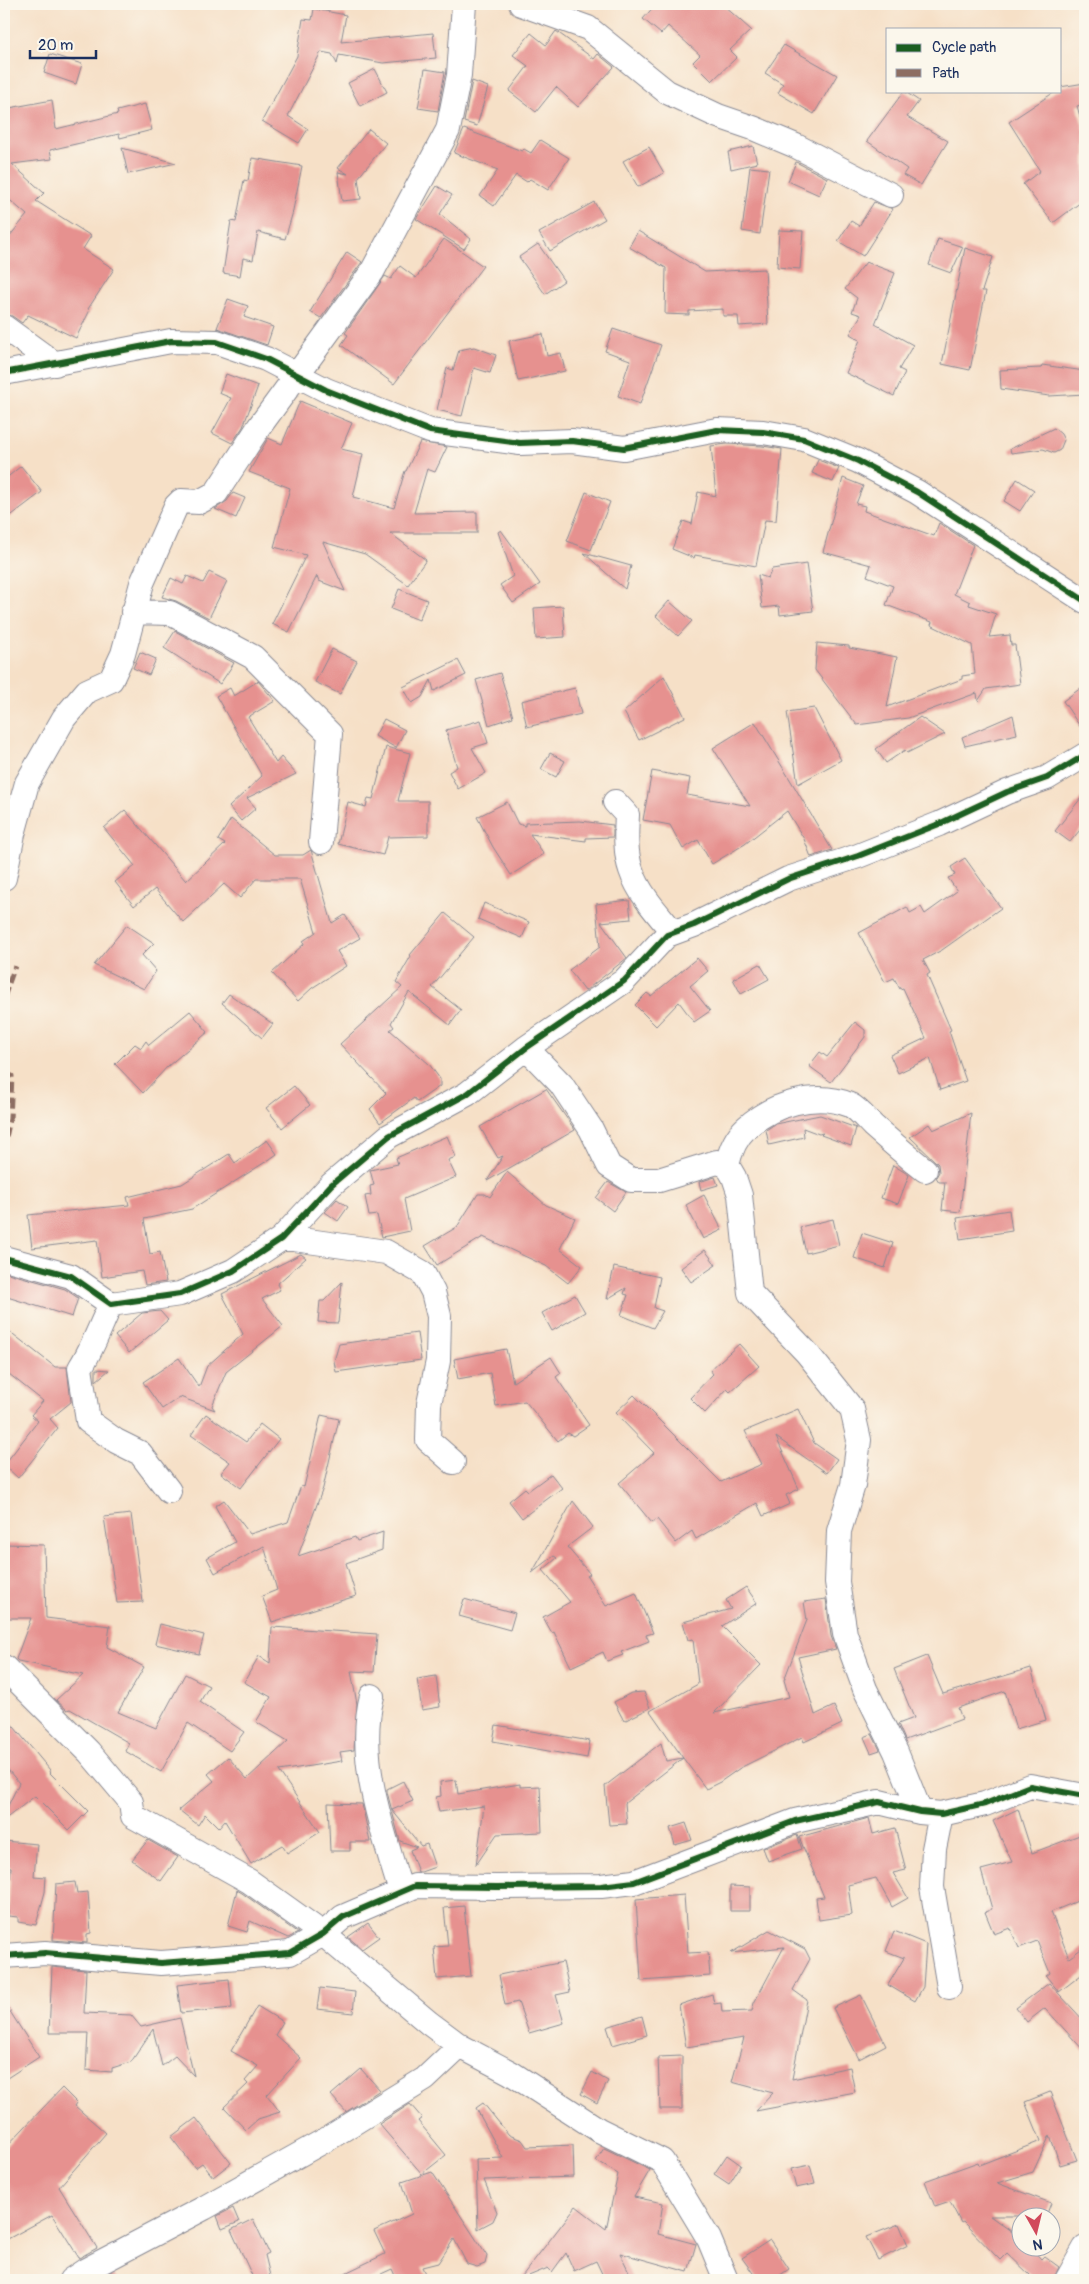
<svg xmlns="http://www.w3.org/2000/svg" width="1089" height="2284" font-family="Pangolin,sans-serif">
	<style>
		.building { fill: #e6918f }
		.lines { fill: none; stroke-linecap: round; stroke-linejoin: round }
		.minor-casing { stroke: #888892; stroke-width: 26 }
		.minor { stroke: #fff; stroke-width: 24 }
		.quiet { stroke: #8d6e63; stroke-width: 5; stroke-dasharray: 10 5; stroke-linecap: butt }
		.cycleway-casing { stroke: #fbf7ec; stroke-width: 9 }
		.cycleway { stroke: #1b5e20; stroke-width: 6 }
	</style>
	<rect width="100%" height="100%" fill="#fbf7ec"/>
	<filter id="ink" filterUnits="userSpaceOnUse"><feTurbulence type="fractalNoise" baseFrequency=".02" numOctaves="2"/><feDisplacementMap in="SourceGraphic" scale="10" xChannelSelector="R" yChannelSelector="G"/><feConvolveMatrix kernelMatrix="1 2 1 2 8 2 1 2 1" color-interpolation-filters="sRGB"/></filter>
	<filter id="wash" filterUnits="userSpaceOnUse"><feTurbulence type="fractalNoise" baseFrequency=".0096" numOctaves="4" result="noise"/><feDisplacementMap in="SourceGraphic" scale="20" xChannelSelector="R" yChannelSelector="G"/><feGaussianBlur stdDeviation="1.12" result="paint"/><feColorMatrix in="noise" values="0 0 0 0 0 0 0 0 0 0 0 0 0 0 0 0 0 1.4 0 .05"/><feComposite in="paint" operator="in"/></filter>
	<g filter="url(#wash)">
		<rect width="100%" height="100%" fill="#f6e0c7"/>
		<g id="blocks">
			<path class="building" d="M656 4H722L751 30 730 50 737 57 712 81 693 62 700 55 668 26 661 34 643 19Z
				M314 9 346 15 341 42 433 33 436 58 383 63 339 55 337 64 332 54 321 52 288 116 308 129 299 143 262 121 297 56 303 19 312 20Z
				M556 31 594 59 598 54 614 67 578 107 556 87 536 112 509 91 528 66 513 55 531 33 546 45Z
				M784 45 837 75 814 114 778 93 783 84 765 73Z
				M50 54 82 64 76 84 44 73Z
				M375 69 387 92 360 106 348 83Z
				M425 69 445 72 438 111 418 108Z
				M472 81 488 87 477 126 464 122Z
				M1085 83V104L1077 106 1085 133V199L1053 223 1023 184 1040 171 1009 122 1056 91H1060V87Z
				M904 91 919 101 907 117 948 141 921 185 903 175 907 169 867 141Z
				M52 100 56 129 118 114 117 111 145 104 152 130 120 138 119 134 50 150 52 159 12 164 44 193 36 201 91 236 83 249 114 269 88 309 90 310 76 338 28 315 22 323 12 316 4 314V243L27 215 4 195V109Z
				M369 129 386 143 358 178 361 199 342 201 338 172 348 174 338 168Z
				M464 129 522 151 524 149 531 153 540 140 569 158 548 190 530 179 527 182 516 175 494 206 480 196 498 170 454 153Z
				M753 146 757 163 731 169 728 152Z
				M649 147 664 173 638 187 623 161Z
				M122 148 176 163 128 174Z
				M252 158 302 166 292 215 285 239 258 232 253 260 243 258 240 276 223 273 231 221 236 222 244 180 248 181Z
				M796 162 827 178 819 195 788 181Z
				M750 167 769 169 760 234 742 231Z
				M437 186 452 195 440 214 471 239 464 249 416 219Z
				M594 202 605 219 550 251 539 233Z
				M874 202 893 209 863 256 838 241 851 221 859 226Z
				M779 230 803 231 800 269 777 267Z
				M638 231 705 272 765 269 768 324 739 326 738 316H723V309L689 311V315L665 314 666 268 629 247Z
				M444 239 483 266 394 384 341 345 348 335 345 333 385 276 391 279 400 266 416 278Z
				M938 239 963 247 951 273 929 265Z
				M538 244 564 281 545 294 519 257Z
				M965 248 993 257 982 291H986L970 370 942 364Z
				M347 252 362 262 321 318 310 312Z
				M866 262 895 273 875 324 913 345 899 369 905 372 894 396 846 373 860 340 850 334 861 315 852 312 857 298 845 289Z
				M228 299 248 306 244 317 273 327 267 345 217 328Z
				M613 329 661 345 640 404 618 396 630 360 605 351Z
				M543 334 547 356 561 353 565 371 518 381 509 341Z
				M474 347 496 355 490 373 474 368 462 416 437 410 447 368 453 370 459 350Z
				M1042 365 1085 371V394L1049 396 1001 389 1000 370 1041 368Z
				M226 374 258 386 243 427 232 443 212 433 231 398 219 393Z
				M300 401 352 423 341 449 363 454 353 497 394 508 405 471H406L420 442 447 447 435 472 427 469 414 513 477 512V533H390L426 560 408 585 365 554 323 542 345 591 319 581 317 576 289 632 272 624 306 555 274 547 290 488 249 472 268 438 282 444Z
				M1054 428 1061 434 1064 440 1060 450 1054 453 1043 449 1011 453 1010 449Z
				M727 444 762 446 782 449 776 521 765 520 756 566 695 555 694 558 672 549 683 521 692 524 698 492 716 496 711 446Z
				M818 460 839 468 833 482 812 473Z
				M21 466 42 492 4 521V480Z
				M843 478 863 486 856 504 865 506 864 511 934 536 939 523 973 545 954 594 970 602 969 605 996 614 989 637 1010 635 1011 645H1015L1020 684 986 689 978 701 977 693 908 718 857 725 815 670 817 643 849 646V648L897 657 887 707 962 679V676L975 674 972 645 931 625 932 622 886 605 893 586 867 576 871 565 823 552Z
				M1017 479 1034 490 1020 511 1004 501Z
				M586 492 610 502 591 550 567 541Z
				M233 493 245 498 236 518 215 509 227 501Z
				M501 530 540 584 513 603 500 585 513 576 498 532Z
				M584 553 631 566 625 589 614 580Z
				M806 564 813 611 780 615 779 606 762 608 758 575 768 578 772 569Z
				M209 572 227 581 209 618 176 601 162 597 171 578 183 584 187 576 203 583Z
				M399 589 427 600 419 620 391 609Z
				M669 601 692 621 678 636 656 616Z
				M563 606 565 637 536 639 534 608Z
				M175 631 234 663 220 684 164 648Z
				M332 649 357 661 340 694 315 682Z
				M140 652 156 659 149 675 133 668Z
				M458 660 466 675 434 691 431 680 422 697 412 703 403 687Z
				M500 673 513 717 489 725 476 680Z
				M664 676 685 717 639 740 624 712Z
				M258 681 275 701 248 717 276 763 281 757 296 774 247 798 256 808 241 821 229 807 262 776 216 696 230 688 234 696Z
				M1085 685V734L1063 701Z
				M575 688 581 714 527 727 521 701Z
				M814 708 841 760 798 784 787 712Z
				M1013 715 1017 734 965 746 962 737Z
				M920 717 945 734 907 753 905 750 886 763 876 749Z
				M384 719 405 730 396 748 375 736Z
				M481 720 488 743 472 748 486 773 458 789 449 772 457 767 446 730Z
				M755 722 794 786 832 850 811 857 804 839 787 811 745 844 712 864 698 840 683 849 670 825 643 820 652 771 690 778 687 795 750 806 713 748Z
				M386 747 410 753 398 801H428V836L388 837 383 855 338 844 348 802 366 807 368 798 373 799Z
				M550 753 565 761 556 777 541 769Z
				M1085 793V824L1070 842 1055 831Z
				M507 802 518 824 525 826V823L580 821 613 825V837L586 838V841L530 834 544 854 511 875 493 847 477 817Z
				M125 810 186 881 225 844 218 840 231 819 275 855H303L311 850 332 923 345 915 360 938 337 951 346 966 312 988 298 1001 272 973 304 944 303 941 316 932 300 879H256L240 898 224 884 183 922 155 889 134 906 115 882 135 866 104 828Z
				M965 858 1001 908 942 950 923 960 930 973 927 975 951 1030 949 1031 966 1081 940 1090 930 1058 898 1073 890 1055 926 1038 903 988 900 989 894 978 885 982 859 933 907 907 910 913 921 907 925 914 957 891 948 878 955 875 951 867Z
				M629 900 631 919 601 922 627 958 585 991 569 970 600 947 596 904Z
				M484 903 529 922 522 938 478 919Z
				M445 913 474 937 432 987 461 1010 450 1025 409 992 391 1023 394 1027 390 1030 429 1064 440 1079V1086L417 1102 414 1098 380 1123 370 1109 386 1093 340 1044 402 987 396 982 411 956 410 955Z
				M127 925 154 943 142 955 156 971 144 989 94 965Z
				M697 958 708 971 690 986 710 1011 694 1022 679 1002 656 1026 635 1005 647 993 651 996Z
				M760 964 769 979 741 994 733 979Z
				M229 994 273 1024 262 1038 222 1003Z
				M190 1011 208 1032 168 1066 143 1093 115 1064 135 1044 141 1048 146 1041 149 1045Z
				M855 1022 865 1030V1037L831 1082 809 1066 820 1052 827 1057Z
				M294 1086 310 1105 282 1128 266 1108Z
				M546 1089 575 1130 487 1181 503 1156 498 1158 480 1127Z
				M971 1113 960 1212 942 1210 945 1182H939L936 1177 939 1172 938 1164 910 1137 929 1124 933 1130Z
				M820 1115 856 1128 851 1146 821 1135 823 1133 819 1134 803 1128 804 1137 769 1145 766 1130 775 1124Z
				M447 1136 456 1157 448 1160 456 1177 404 1199 410 1231 382 1237 377 1215 369 1216 365 1196 371 1195 370 1186 374 1185 370 1170 398 1164 396 1158Z
				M267 1140 277 1154 270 1159 192 1209 144 1219 150 1254 160 1252 166 1282 145 1285 142 1271 102 1277 97 1240 32 1248 28 1215 129 1205 127 1197 182 1184 229 1154 235 1163Z
				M893 1165 909 1175 898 1204 881 1198Z
				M507 1172 546 1205 575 1218 560 1249 582 1266 568 1283 546 1266 483 1237 437 1265 425 1246 457 1227 478 1194H485L490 1197Z
				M715 1177 718 1185 701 1190 699 1182Z
				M608 1182 626 1192 613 1211 596 1198Z
				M704 1195 722 1230 703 1239 686 1205Z
				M337 1199 348 1207 338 1221 325 1212Z
				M1009 1210 1012 1231 960 1239 957 1218Z
				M833 1219 839 1245 806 1253 800 1227Z
				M862 1233 893 1243 885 1268 854 1258Z
				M705 1250 716 1265 691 1282 681 1268Z
				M301 1254 306 1258 277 1284 280 1290 262 1299 283 1326 226 1372 212 1406 215 1410 180 1397 162 1409 143 1382 179 1358 199 1387 207 1366 243 1334 222 1294Z
				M614 1267 660 1277 654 1308 663 1311 653 1328 621 1315 628 1295 624 1294 626 1288 607 1299Z
				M4 1272 65 1289 78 1298 72 1317 4 1296Z
				M342 1282 338 1323 318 1322 320 1301H324Z
				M575 1295 585 1312 552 1331 542 1313Z
				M160 1311 168 1320 129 1353 115 1336 142 1313Z
				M4 1327 55 1367H67L71 1402 50 1419 58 1428 18 1478 4 1465 38 1421 31 1415 43 1401 4 1370Z
				M417 1333 421 1360 336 1372 334 1361 339 1344Z
				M739 1344 759 1366 730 1392 727 1389 705 1413 690 1398 713 1374 710 1370Z
				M506 1349 513 1382 551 1357 561 1373 556 1377 589 1425 573 1436 568 1433 558 1441 525 1401 496 1406 490 1373 458 1379 454 1359Z
				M96 1369 109 1370 96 1381Z
				M634 1395 721 1482 762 1464 745 1431 798 1409 814 1443 837 1459 827 1473 776 1437 799 1489 786 1495 790 1504 763 1516 757 1503 696 1539 692 1531 676 1543 657 1519 652 1523 619 1483 654 1453 615 1413Z
				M206 1414 246 1442 260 1424 279 1439 241 1488 221 1473 230 1462 191 1435Z
				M321 1415 339 1419 323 1488 298 1556 355 1537 357 1541 383 1532 382 1550 346 1563 356 1596 272 1622 262 1596 277 1590 264 1546 215 1573 207 1558 235 1542 215 1506 224 1500 250 1534 288 1522 301 1486 304 1487Z
				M551 1474 562 1488 522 1518 509 1501 525 1488 528 1491Z
				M573 1501 593 1527 567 1547 590 1574 587 1576 606 1606 636 1593 653 1633 646 1635 649 1641 621 1652 623 1655 607 1661 603 1652 571 1667 554 1632 552 1633 543 1617 570 1602 543 1570 557 1558 554 1556 532 1573Z
				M131 1514 143 1602 117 1603 104 1517Z
				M4 1544 44 1545 46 1618 110 1626 107 1647 144 1667 118 1712 156 1728 185 1674 209 1686 200 1702 244 1732 230 1751 188 1723 161 1772 125 1751 129 1743 70 1709 67 1710 56 1700 83 1675 18 1661 16 1659 31 1618H4Z
				M746 1587 757 1603 722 1626 761 1665 714 1713 789 1697 784 1680 807 1620 804 1602 826 1599 831 1636 836 1649 798 1657 815 1715 834 1706 842 1724 804 1742 802 1737 740 1768 720 1782 706 1789 683 1758 625 1803 627 1824 609 1825 605 1786 661 1743 666 1761 683 1758 650 1711 698 1684 693 1639 688 1640 683 1622 731 1609 726 1600Z
				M464 1599 515 1613 510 1630 459 1616Z
				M160 1624 204 1635 199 1654 155 1644Z
				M272 1627 377 1634 374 1672 351 1671 357 1704 354 1750 340 1752 342 1761 279 1771 320 1832 287 1853 282 1845 251 1864 225 1821 219 1828 205 1814 198 1825 179 1810 214 1781 208 1774 228 1757 247 1779 288 1741 256 1722 271 1697 244 1682 259 1656 270 1663Z
				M927 1656 943 1694 1031 1668 1046 1720 1016 1729 1005 1691 958 1708 962 1719 905 1740 898 1724 914 1718 894 1669Z
				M436 1676 440 1707 422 1710 417 1679Z
				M644 1692 650 1708 624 1721 614 1702 631 1693Z
				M4 1715 50 1770 49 1772 88 1811 69 1830 35 1796 4 1820V1814L19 1783 4 1765Z
				M496 1725 590 1741 587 1758 493 1741Z
				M872 1734 880 1750 871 1753 864 1737Z
				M456 1780 458 1794 520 1784V1787L540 1786 542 1832 497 1834 476 1865 484 1806 439 1812 436 1797 441 1796 440 1782Z
				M403 1781 413 1801 392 1810 421 1846 427 1844 435 1867 421 1872H418L410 1850 417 1847 400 1841 387 1792V1789Z
				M328 1803 362 1804 370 1842H350V1851H330Z
				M1018 1809 1032 1853 1085 1833V1890L1077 1893 1080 1900 1051 1912 1069 1958 1085 1946V1972L1059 1992 1046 1976 1050 1973 1037 1941 1019 1948 1010 1928 994 1934 985 1912 992 1909 981 1870 1012 1862 993 1821Z
				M869 1818 873 1834 895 1828 906 1870 893 1873 908 1898 892 1907 876 1878 848 1885 852 1915 819 1920 816 1898 824 1897 799 1837Z
				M686 1823 692 1840 675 1845 670 1828Z
				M797 1835 802 1849 768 1861 763 1848Z
				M148 1840 178 1857 161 1881 132 1860Z
				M4 1841 37 1844 34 1876 46 1877 45 1892 36 1925 18 1922V1917L8 1916 11 1867 4 1866Z
				M75 1882 77 1893 88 1892 91 1933 87 1934V1943L53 1940 56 1884Z
				M730 1886 750 1887V1911H730Z
				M237 1890 242 1893 298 1933 288 1938 250 1921 247 1932 228 1926Z
				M684 1895 688 1953 708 1952 710 1976 641 1981 636 1899Z
				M464 1906 471 1976 437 1979 434 1947 448 1946 444 1908Z
				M368 1923 379 1937 362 1949 348 1937Z
				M769 1930 805 1949 810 1959 793 1990 807 2000 792 2079 850 2067 855 2092 756 2111 773 2093 732 2082 744 2038 686 2047 679 2005 712 1994 714 2004 721 2003 722 2012 752 2011 754 2003 784 1947 731 1953Z
				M894 1931 926 1944 923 1987 915 2001 888 1985 904 1958 886 1951Z
				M563 1962 570 1992 556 1995 564 2023 529 2033 518 2002 505 2005 499 1975Z
				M52 1967 86 1970 84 2013 131 2015 141 2027 180 2018 194 2076 175 2056 162 2066 153 2029 131 2062 112 2068V2072L86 2070 88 2033H49Z
				M229 1979 232 2008 181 2013 177 1985Z
				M1049 1983 1085 2022V2052L1045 2008 1027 2022 1016 2008Z
				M320 1988 355 1992 353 2013 317 2009Z
				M861 1995 886 2045 859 2059 833 2008Z
				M4 2002 39 2057 4 2080Z
				M257 2006 283 2022 275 2035 301 2058 267 2095 280 2112 258 2119 246 2130 224 2107 248 2084 245 2081 258 2066 231 2051Z
				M642 2016 647 2035 613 2045 607 2027Z
				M682 2056V2109H660L658 2057Z
				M361 2069 380 2090 346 2112 331 2095Z
				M592 2072 608 2081 597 2103 581 2094Z
				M62 2088 77 2103 75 2106 106 2133 59 2187 97 2248 79 2258 52 2215 4 2241V2149Z
				M1050 2092 1077 2160 1060 2165 1050 2135 1033 2172 997 2183 1051 2203 1046 2216H990L1022 2239V2246H1029L1041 2259 1044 2256 1059 2267 1053 2280H1026L1030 2275 1007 2253 1000 2260 963 2222 961 2223 950 2202 935 2207 925 2181 978 2162 979 2165 1041 2141 1025 2102Z
				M483 2103 509 2135 522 2140 527 2147 573 2145 574 2177 484 2180 497 2212 493 2221 478 2229 476 2159 503 2158 476 2108Z
				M410 2104 422 2118 418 2121 446 2155 422 2174 379 2124Z
				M196 2118 231 2163 213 2177 202 2163 195 2168 171 2137Z
				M604 2148 650 2170 634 2197 663 2203 658 2234 696 2244 688 2272 620 2253 633 2280H605L596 2261 574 2271 566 2253 552 2272 548 2268 519 2280 576 2206 606 2229 618 2174 596 2161Z
				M727 2155 741 2165 729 2184 714 2174Z
				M810 2165 815 2184 796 2188 791 2169Z
				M432 2172 487 2256 485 2264 477 2267 467 2264 454 2239 438 2263 422 2267 428 2280H397L392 2269 368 2280H341L339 2276 385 2254 374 2231 412 2214 402 2182Z
				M233 2208 239 2222 222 2229 217 2216Z
				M253 2219 269 2253 265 2255 271 2280H254L231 2230Z
				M899 2224 908 2245 878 2260 866 2237Z
				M770 2240 789 2269 773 2280H758L742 2258Z
				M112 2272 117 2280H96Z"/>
		</g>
	</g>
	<g filter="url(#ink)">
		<use href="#blocks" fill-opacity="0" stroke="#888892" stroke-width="1"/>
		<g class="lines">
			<defs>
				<path id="minor" d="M521 4 588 28 667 92 718 116 753 128 796 146 891 195
					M4 327 55 364
					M4 373 171 341 217 342 266 359 326 390 430 431 520 443 572 441 624 448 717 430 763 432 804 439 858 461 917 492 1085 601
					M133 612 170 613 253 657 330 734 321 842
					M615 802 627 815C626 833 625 853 631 870 639 894 658 914 673 932
					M4 878 13 834 27 783 64 718 87 691 111 680 123 654 142 583 176 506 181 501 199 502 216 493 259 427 372 272 448 130 459 75 464 4
					M526 1048 561 1084 591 1129 609 1166 631 1180H659L717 1162 727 1165 734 1177 740 1195 750 1293 807 1353 852 1409 859 1440 853 1485 839 1531 837 1582 845 1634 865 1689 896 1752 920 1812
					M727 1165C730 1152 736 1137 746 1128 772 1104 816 1091 850 1105 858 1109 866 1119 873 1126 890 1141 907 1156 925 1170
					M281 1239H294L386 1252 423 1273 433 1292 439 1316 438 1361 429 1404 428 1440 453 1462
					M4 1258 71 1276 111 1304 180 1294 233 1271 281 1239 331 1185 389 1136 467 1094 526 1048 624 981 667 935 694 925 788 879 858 856 939 824 1007 792 1047 778 1085 755
					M111 1304C100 1326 93 1348 80 1368L88 1421 116 1441 140 1453 169 1491
					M4 1667 89 1752 131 1802 133 1816 249 1881 323 1934 429 2023 460 2046 511 2073 599 2130 662 2161 709 2239 726 2280
					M372 1696C356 1758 383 1832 401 1892
					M941 1814 934 1849 932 1887 949 1987
					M4 1956 45 1953 161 1963 290 1953 323 1934 343 1917 415 1886 497 1887 601 1886 634 1882 795 1821 879 1802 920 1812 941 1814 985 1804 1030 1786 1085 1796
					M71 2280 86 2270 204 2208 329 2138 425 2079 460 2046
					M1067 2280 1085 2248"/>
			</defs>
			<use href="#minor" class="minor-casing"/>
			<use href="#minor" class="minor"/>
			<path class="quiet" d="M4 997 15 966
				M4 1074 12 1076 10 1119 4 1147"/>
			<defs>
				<path id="cycleway" d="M4 373 171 341 217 342 266 359 326 390 430 431 520 443 572 441 624 448 717 430 763 432 804 439 858 461 917 492 1085 601
					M4 1258 71 1276 111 1304 180 1294 233 1271 281 1239 331 1185 389 1136 467 1094 526 1048 624 981 667 935 694 925 788 879 858 856 939 824 1007 792 1047 778 1085 755
					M4 1956 45 1953 161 1963 290 1953 323 1934 343 1917 415 1886 497 1887 601 1886 634 1882 795 1821 879 1802 920 1812 941 1814 985 1804 1030 1786 1085 1796"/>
			</defs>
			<use href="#cycleway" class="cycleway-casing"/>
			<use href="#cycleway" class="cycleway"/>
		</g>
	</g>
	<rect width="1089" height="2284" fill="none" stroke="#fbf7ec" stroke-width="20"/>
	<rect x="886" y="28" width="175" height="65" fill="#fbf7ec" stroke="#a1a7b3"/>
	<rect x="896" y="44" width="25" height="8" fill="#1b5e20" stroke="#a1a7b3"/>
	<text x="932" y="52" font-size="15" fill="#1b2f5e">Cycle path</text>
	<rect x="896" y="69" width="25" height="8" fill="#8d6e63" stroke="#a1a7b3"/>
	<text x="932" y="78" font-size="15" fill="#1b2f5e">Path</text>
	<g transform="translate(1036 2232) rotate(172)"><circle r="24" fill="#fbf7ec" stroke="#a1a7b3"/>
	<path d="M0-4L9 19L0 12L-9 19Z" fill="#d1495b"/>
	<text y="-8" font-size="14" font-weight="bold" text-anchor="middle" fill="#1b2f5e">N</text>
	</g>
	<path d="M30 50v8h66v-8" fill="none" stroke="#1b2f5e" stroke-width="2.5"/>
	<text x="38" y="50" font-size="15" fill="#1b2f5e" stroke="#fbf7ec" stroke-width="4" paint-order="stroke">20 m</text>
</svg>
